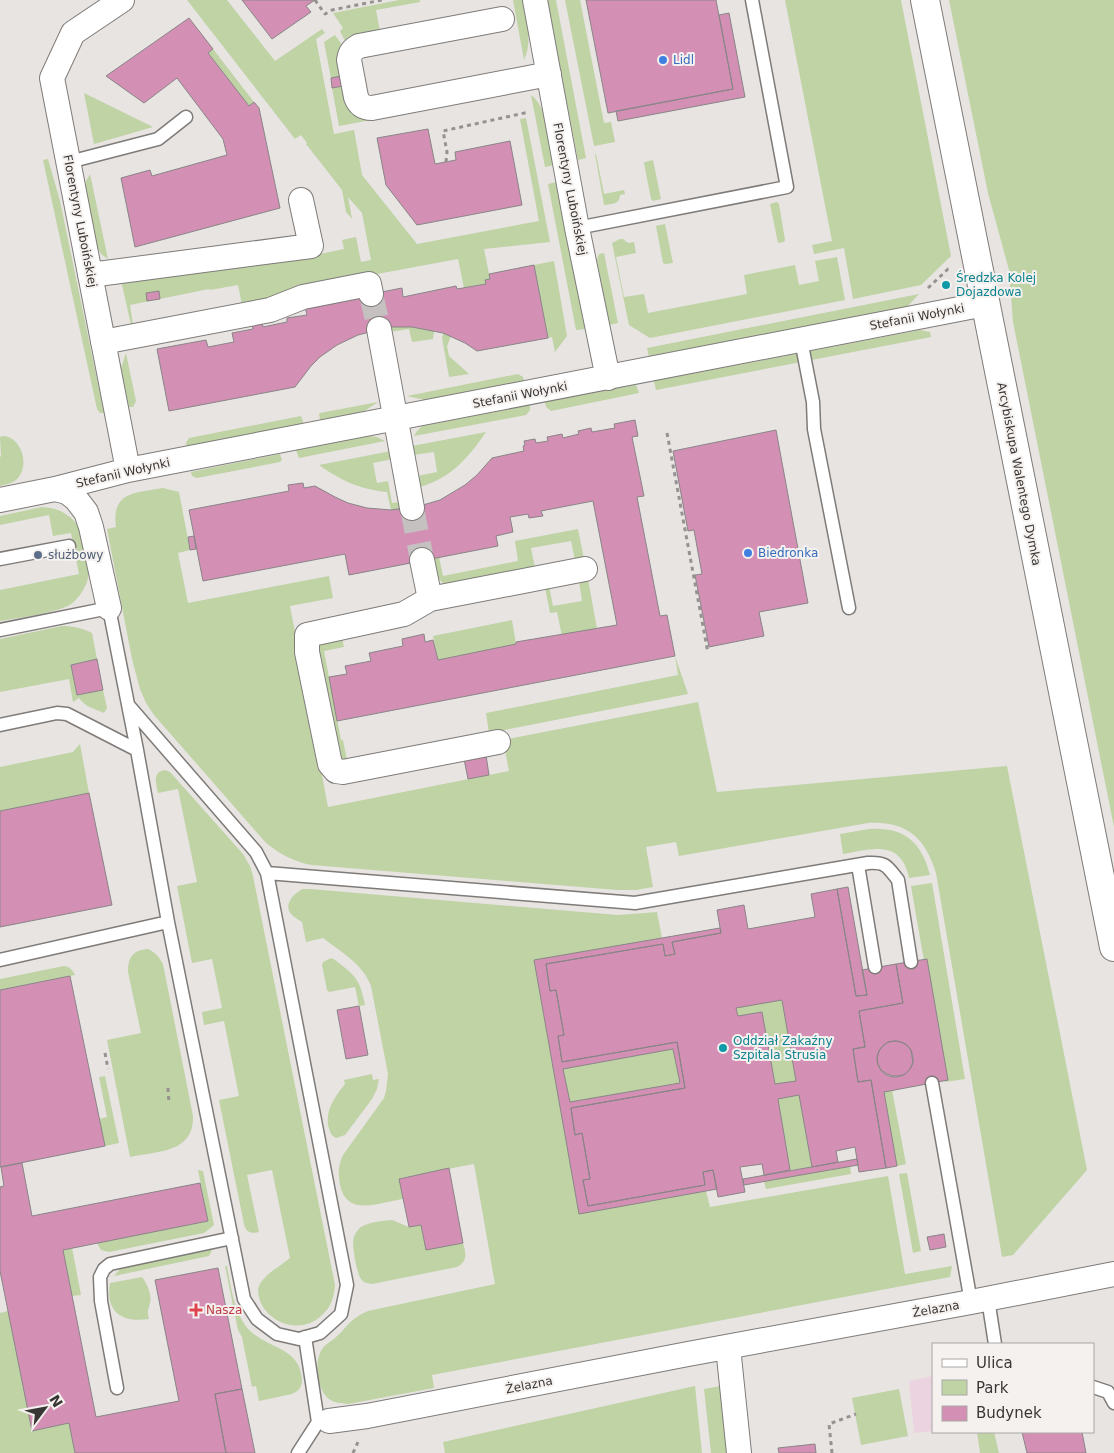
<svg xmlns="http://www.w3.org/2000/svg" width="1114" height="1453" font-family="'DejaVu Sans',sans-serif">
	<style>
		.industrial { fill: #ebd4df }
		.green { fill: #bfd3a5 }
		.building { fill: #d390b4; stroke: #898587; fill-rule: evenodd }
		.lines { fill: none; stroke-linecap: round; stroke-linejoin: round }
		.minor-tunnel { stroke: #c4c1c0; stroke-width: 24; stroke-dasharray: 24 12; stroke-linecap: butt }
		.service-casing { stroke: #7e7b79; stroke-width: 15 }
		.minor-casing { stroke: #7e7b79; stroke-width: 26 }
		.tertiary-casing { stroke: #7e7b79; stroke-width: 30 }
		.path { stroke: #959291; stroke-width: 3; stroke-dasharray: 4 4; stroke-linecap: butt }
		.service { stroke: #fff; stroke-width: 12 }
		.minor { stroke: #fff; stroke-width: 24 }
		.tertiary { stroke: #fff; stroke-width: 28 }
		.shop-dot { fill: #3f7fe0; stroke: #f5f1ef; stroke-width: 2 }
		.culture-dot { fill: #0f9aa8; stroke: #f5f1ef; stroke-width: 2 }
		.service-dot { fill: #5c6f8a; stroke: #f5f1ef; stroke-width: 2 }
		.health-dot { fill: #e0444e; stroke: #f5f1ef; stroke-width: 2 }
		.labels { text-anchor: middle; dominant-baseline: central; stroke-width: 4; stroke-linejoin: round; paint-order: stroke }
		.shop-label { font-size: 12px; fill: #366cbe; stroke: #f5f1ef; text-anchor: start }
		.street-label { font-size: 12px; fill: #393736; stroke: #f5f1ef }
		.culture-label { font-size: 12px; fill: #0d838f; stroke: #f5f1ef; text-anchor: start }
		.service-label { font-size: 12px; fill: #4e5e75; stroke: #f5f1ef; text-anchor: start }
		.health-label { font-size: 12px; fill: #be3a42; stroke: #f5f1ef; text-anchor: start }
	</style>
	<rect width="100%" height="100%" fill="#e7e4e2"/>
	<path class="industrial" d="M933 1376V1431L914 1433 909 1381Z"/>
	<path class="green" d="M187 0H227L275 61 322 29 325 33 316 39 334 134 354 130 362 175 417 244 539 221 520 119 526 118 550 242 484 249 490 279 486 284 464 288 458 259 377 274H358L265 301 242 305 238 285 210 290 209 289 130 305 133 325H131L121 280 325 253 344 249 342 240 356 237 361 262 371 260 362 213 348 197 352 219 346 212 342 190 306 144 307 143 301 135 295 139Z
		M399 0H420V2L376 10 380 31 356 35 345 41 340 31 343 28 333 13Z
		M513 0H522C526 20 533 41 524 60Z
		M547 0H556L586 158 578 160Z
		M565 0H580L604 123 611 122 615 142 594 146Z
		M785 0H901L951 256 921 285 853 299 844 248 814 254 812 245 832 241Z
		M949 0H1114V827L1013 322 1009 270 988 193Z
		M335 35 342 45 338 55 341 76 331 78 324 42Z
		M213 49 254 102 249 106 208 53Z
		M343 86C348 105 348 117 371 120L339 126 332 88Z
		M84 93 153 127 94 144Z
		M531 95C548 107 550 146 554 165L545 167Z
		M595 154H596L604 194 624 190 625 194 620 195C620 204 612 204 604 205Z
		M48 159 60 201 104 413H100L97 409 43 160Z
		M653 160 661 199 653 201 651 199 644 163 645 162Z
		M90 174 108 259 101 254 97 247 85 189 86 181Z
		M557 182 585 329 576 330 548 184Z
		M777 202 779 204 785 240 784 242 778 243 770 204Z
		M665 224 673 263 665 264 663 263 656 226Z
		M620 239H623L628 243 634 242 636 253 616 257 624 297 644 294 648 313 747 294 744 275 795 265 799 285 819 281 815 261 837 257 845 300 650 338 629 325 612 243Z
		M604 253 618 323 609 325 597 260 599 254Z
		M554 261 567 336 555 352 552 337 548 338 534 265Z
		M919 294 907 307 649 357 647 348Z
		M389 327H412L434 331 433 339 412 342 409 329 390 332Z
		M920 330 930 332 931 337 656 390 654 381Z
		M443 333 451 336 447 346 449 356 469 374 449 377 442 338Z
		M126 353 136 401 133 407H129L121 368Z
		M518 374 523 377 524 381 425 400 407 396Z
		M636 385 639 393 551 411 546 407 545 402Z
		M378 402 363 412 320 420 319 414 320 413Z
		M530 405V410L526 415 414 436 417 431 422 426Z
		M301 416 304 424 187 448 186 443 189 438Z
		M486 432C469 457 450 479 420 487L417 476 437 472 434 452 413 455 412 446Z
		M3 436C21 437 30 464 18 478 14 483 7 484 0 486V457L1 456 0 437Z
		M369 436 377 437 385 441 299 458 296 450Z
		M391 451 393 459 373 463 377 483 388 481 392 503 401 502 402 509 391 510 387 492C359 489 342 481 319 465Z
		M280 454 282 460 280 462 197 478 192 476 191 472Z
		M163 488 179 492 190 550 178 553 188 603 329 576 333 598 290 606 328 807 509 771 503 740 698 702 717 792 1007 766 1087 1170 1013 1255 1002 1257 936 873C925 837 906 821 868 823L679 856 676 842 646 847 653 887 636 890H617L312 865C294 862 280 854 266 843L154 715 146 703 140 689 132 659 107 529 116 527C111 491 136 493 163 488Z
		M42 507C52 508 59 509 67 515 71 517 75 522 78 526 85 538 91 570 87 582 84 590 78 599 71 604 57 613 18 618 0 621V590L79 574 71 533 53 536 49 515 0 525V516Z
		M578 529 584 559 575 560 571 541 531 548 535 568 444 584 437 577 433 558 439 557 443 576 518 561 515 541Z
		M588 579 597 629 562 636 557 612 550 613 545 587 549 586 553 606 582 601 579 581Z
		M512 620 516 644 438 660 433 636Z
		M62 626C73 626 82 628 92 633L97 659 71 665 77 695 103 690 107 708 104 713C95 709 85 707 79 698L73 702 69 679 0 692V639Z
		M342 638 344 647 324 651 341 740H343L347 760 342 759 339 755 318 649 321 643Z
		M675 656 688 694 489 733 486 713 678 675Z
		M80 744 89 793 0 811V767L73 752Z
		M165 770 170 772 243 854 250 866 253 876 335 1285C334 1297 331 1308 321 1316 302 1334 270 1325 260 1301 259 1297 257 1291 259 1286 264 1274 281 1266 290 1258L272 1170 247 1175 259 1232C250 1234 246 1232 244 1224L219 1100 239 1096 224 1021 204 1025 202 1012 222 1008 212 959 192 963 177 886 197 882 178 789 158 793C156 783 152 772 165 770Z
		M869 829C904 827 921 841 930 875L909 878C901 839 872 849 843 854L840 834Z
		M932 883 965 1079 945 1082 911 886Z
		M303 889H310L618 915 657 912 662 938 534 961 579 1213 706 1191 710 1207 888 1176 905 1274 952 1266 950 1277 432 1375 434 1388 348 1404C341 1403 334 1403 329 1399 317 1390 314 1364 321 1351 324 1345 330 1342 335 1338 349 1326 349 1319 368 1311L495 1284 474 1164 400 1178 403 1199C380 1202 347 1218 340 1185 338 1173 338 1166 343 1155L384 1098 386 1091 388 1074 371 986C363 964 341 952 323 938L306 942 302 922C299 920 294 917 292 915 282 905 294 893 303 889Z
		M148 949C156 953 159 957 163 964L193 1116C194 1153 158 1151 130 1157L107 1040 141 1033 128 972C128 957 133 950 148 949Z
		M331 958C336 960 340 964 344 967 359 979 361 986 365 1005L359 1006 355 987 329 992 327 990 322 965 323 962Z
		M64 966C70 967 72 969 75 975L0 990V979Z
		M782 1000 796 1081 775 1084 762 1012 738 1016 736 1008Z
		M673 1049 680 1083 570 1102 563 1069Z
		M372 1074 373 1080 379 1079 377 1089 372 1099 345 1135 336 1138C330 1135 330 1131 328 1125 326 1108 335 1097 345 1084L344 1080Z
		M105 1076 119 1143 105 1146 99 1119 107 1117 99 1077Z
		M892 1090 906 1164 897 1166 884 1092Z
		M799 1095 812 1167 790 1170 778 1099Z
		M850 1166 851 1174 766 1189 764 1181Z
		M198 1170 203 1171 214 1225 204 1233 109 1252 101 1250 97 1243 208 1221Z
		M907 1173 921 1251 913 1253 899 1174Z
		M392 1220 409 1227 421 1225 426 1250 463 1243C466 1253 468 1261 457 1267L372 1284C367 1283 364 1283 361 1279 357 1274 351 1244 354 1237 355 1234 358 1229 361 1227 369 1222 382 1221 392 1220Z
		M72 1248 81 1295 72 1296 63 1250Z
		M213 1248 209 1256 114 1276 120 1269 129 1265Z
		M225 1266H227C231 1286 233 1308 245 1325 263 1350 299 1344 302 1379 302 1387 299 1391 292 1394L259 1401 256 1386 252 1387 242 1337 238 1330Z
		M142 1277C147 1283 152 1295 150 1303 148 1311 147 1310 149 1319 122 1323 105 1312 110 1283Z
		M8 1311 32 1431 69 1423 75 1453H0V1313Z
		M695 1386 702 1453H445L443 1442Z
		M721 1386 728 1453H711L704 1389Z
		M899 1389 908 1436 861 1445 852 1398Z
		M977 1432H994L999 1453H980Z"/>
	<path class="building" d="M242 0H315L306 6 311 12 272 39Z
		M586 0H716L733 89 608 113Z
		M729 13 745 97 618 121 616 111 733 89 719 15Z
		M189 18 213 49 208 53 249 106 254 102 259 108 280 208 135 247 121 178 150 170 152 176 227 155 223 139 177 78 144 103 106 76Z
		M341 76 343 86 332 88 331 78Z
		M428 129 435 164 456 160 455 152 510 141 522 205 417 225 386 185 377 138Z
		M534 265 548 338 477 351 465 343 443 333 412 327H389L358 335 337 345 320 357 311 366 295 387 169 411 157 349 206 340 208 347 234 342 232 333 253 329 252 324 262 322 263 327 287 322V318L307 315 305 307 402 288 403 297 456 286 457 289 486 284 485 280 490 279 489 274Z
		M159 291 160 299 147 301 146 293Z
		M635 420 638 436 632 437 644 496 637 497 660 616 667 615 675 656 337 721 329 677 347 674 345 666 371 661 369 653 403 646 402 639 424 634 425 642 433 640 438 660 516 644V642L617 625 593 501 541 511 543 516 529 518 528 514 510 517 513 532 496 536 498 546 349 575 345 554 203 581 189 510 289 491 288 485 303 483 304 488 315 486 335 497 348 503 367 508 391 510 423 505 440 500 465 485 477 475 492 458 524 451 523 446 525 445 524 441 535 439 536 443 548 441 547 437 562 434 563 438 579 434 578 431 591 428 592 432 615 428 614 424Z
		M776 430 808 603 759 612 764 636 709 647 695 575 702 574 694 530 688 531 673 451Z
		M194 536 196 549 190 550 188 537Z
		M97 659 103 690 77 695 71 665Z
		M486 755 489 775 468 779 464 759Z
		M89 793 112 905 0 927V811Z
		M848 887 867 995 856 996 837 889Z
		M837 889 856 996 867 995 862 970 896 964 903 1003 859 1011 865 1047 853 1049 858 1082 871 1080 886 1168 859 1172 855 1147 836 1151 838 1162 812 1167 799 1095 778 1099 790 1170 764 1175 762 1164 740 1167 745 1192 718 1197 713 1170 703 1172 705 1185 588 1206 583 1180 590 1179 582 1133 575 1135 571 1108 685 1088 677 1042 562 1062 558 1036 564 1035 556 990 550 991 546 964 663 944 665 956 675 954 672 942 721 933 717 910 744 905 748 929 815 917 811 894ZM782 1000 796 1081 775 1084 762 1012 738 1016 736 1008Z
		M720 928 721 933 672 942 675 954 665 956 663 944 546 964 550 991 556 990 564 1035 558 1036 562 1062 677 1042 685 1088 571 1108 575 1135 582 1133 590 1179 583 1180 588 1206 705 1185 703 1172 713 1170 717 1189 579 1214 534 960ZM673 1049 680 1083 570 1102 563 1069Z
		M927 959 948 1080 884 1092 897 1166 886 1168 871 1080 858 1082 853 1049 865 1047 859 1011 903 1003 896 964ZM895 1041 901 1042 907 1045 911 1050 913 1063 910 1069 905 1074 899 1076H893L887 1074 881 1070 878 1064 877 1058 879 1051 883 1046 888 1042Z
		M70 976 105 1146 0 1167V990Z
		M359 1006 368 1055 346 1059 337 1010Z
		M877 1059a18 18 0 1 1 36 0a18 18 0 1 1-36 0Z
		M857 1159 858 1165 744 1185 743 1179Z
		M22 1163 32 1216 200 1183 208 1221 63 1250 96 1417 179 1401 155 1280 218 1268 242 1389 215 1394 226 1453H75L69 1423 32 1431 0 1271V1187L4 1186 1 1167Z
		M449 1168 463 1243 426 1250 421 1225 409 1227 399 1179Z
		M944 1234 946 1247 930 1250 927 1237Z
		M242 1389 255 1453H226L215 1394Z
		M1022 1432H1082L1086 1453H1027Z
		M815 1444 816 1453H779L778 1448Z"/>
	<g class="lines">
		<path class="minor-tunnel" d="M371 294 379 329
			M412 508 422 560"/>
		<defs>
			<path id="service" d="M69 162 158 139 186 117
				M577 228 787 187 752 0
				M801 340 813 402 814 429 849 608
				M0 559 69 546
				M0 630 109 608 137 750 168 922 244 1299 257 1319 277 1334 299 1339 320 1333 341 1314 347 1285 267 873 256 852 129 706
				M0 725 57 713 67 714 137 750
				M858 865 875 967
				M267 873 635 903 868 863C886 862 887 866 898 880L911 962
				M0 960 168 922
				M932 1083 971 1302
				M988 1299 995 1344
				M1093 1387 1108 1392 1114 1403
				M117 1388 101 1301 100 1277 104 1269 110 1264 232 1238
				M298 1453 318 1422 305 1337"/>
			<path id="minor" d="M122 0 73 33 52 78 128 470
				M535 0 577 228 608 378
				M502 19 359 46C352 50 350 53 349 60L356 97C359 105 364 108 372 108L549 74
				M90 275 311 246 301 200
				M379 329 412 508
				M103 342 270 310 303 297 369 284 371 294
				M55 489 67 492 76 499 86 512 91 527 109 608
				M0 500 55 489 128 470 985 304
				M422 560 430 599 404 614 307 635V652L330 764 336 771 343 772 498 742
				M430 599 585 569
				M728 1347 739 1453
				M329 1421 367 1416 688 1354 971 1302 1114 1274"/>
			<path id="tertiary" d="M925 0 1114 947"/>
		</defs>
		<use href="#service" class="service-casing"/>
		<use href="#minor" class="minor-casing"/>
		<use href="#tertiary" class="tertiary-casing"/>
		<path class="path" d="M315 0 325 14 332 10 382 0
			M446 162 447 152 443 131 529 112
			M928 288 948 269H952
			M667 433 708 653
			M105 1053 108 1069
			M168 1088 169 1103
			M353 1453 358 1442
			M832 1453 829 1424 856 1414"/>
		<use href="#service" class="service"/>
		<use href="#minor" class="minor"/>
		<use href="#tertiary" class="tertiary"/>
	</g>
	<g class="shop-dot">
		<circle cx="663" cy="60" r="5"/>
		<circle cx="748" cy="553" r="5"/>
	</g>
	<g class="culture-dot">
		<circle cx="946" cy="285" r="5"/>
		<circle cx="723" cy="1048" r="5"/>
	</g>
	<circle class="service-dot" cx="38" cy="555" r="5"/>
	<path class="health-dot" d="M193.5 1302.5h5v5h5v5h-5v5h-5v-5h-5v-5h5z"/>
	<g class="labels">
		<g class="shop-label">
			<text x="673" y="60">Lidl</text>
			<text x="758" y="553">Biedronka</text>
		</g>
		<g class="street-label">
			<text transform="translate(570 189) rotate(79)">Florentyny Luboińskiej</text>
			<text transform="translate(80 221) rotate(79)">Florentyny Luboińskiej</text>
			<text transform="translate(917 317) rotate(-11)">Stefanii Wołynki</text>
			<text transform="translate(520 395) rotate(-11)">Stefanii Wołynki</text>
			<text transform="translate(123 473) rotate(-13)">Stefanii Wołynki</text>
			<text transform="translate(1019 474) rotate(79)">Arcybiskupa Walentego Dymka</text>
			<text transform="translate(936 1309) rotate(-10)">Żelazna</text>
			<text transform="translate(529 1385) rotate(-11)">Żelazna</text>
		</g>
		<g class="culture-label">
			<text x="956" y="278">Średzka Kolej<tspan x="956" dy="14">Dojazdowa</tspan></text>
			<text x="733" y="1041">Oddział Zakaźny<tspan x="733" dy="14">Szpitala Strusia</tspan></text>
		</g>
		<g class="service-label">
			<text x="48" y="555">służbowy</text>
		</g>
		<g class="health-label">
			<text x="206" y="1310">Nasza</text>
		</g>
	</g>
	<rect x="932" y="1343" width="162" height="90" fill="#f5f1ef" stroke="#aaa7a5"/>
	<rect x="942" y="1359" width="25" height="8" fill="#ffffff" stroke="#aaa7a5"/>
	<text x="976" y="1368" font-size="15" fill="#393736">Ulica</text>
	<rect x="942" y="1380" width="25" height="15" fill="#bfd3a5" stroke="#aaa7a5"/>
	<text x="976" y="1393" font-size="15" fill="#393736">Park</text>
	<rect x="942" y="1406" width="25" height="15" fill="#d390b4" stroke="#aaa7a5"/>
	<text x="976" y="1418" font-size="15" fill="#393736">Budynek</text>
	<g transform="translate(45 1408) rotate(58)" stroke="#f5f1ef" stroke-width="4" paint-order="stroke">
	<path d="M0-4L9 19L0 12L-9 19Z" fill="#393736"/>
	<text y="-8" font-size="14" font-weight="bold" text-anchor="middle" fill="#393736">N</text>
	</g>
</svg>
